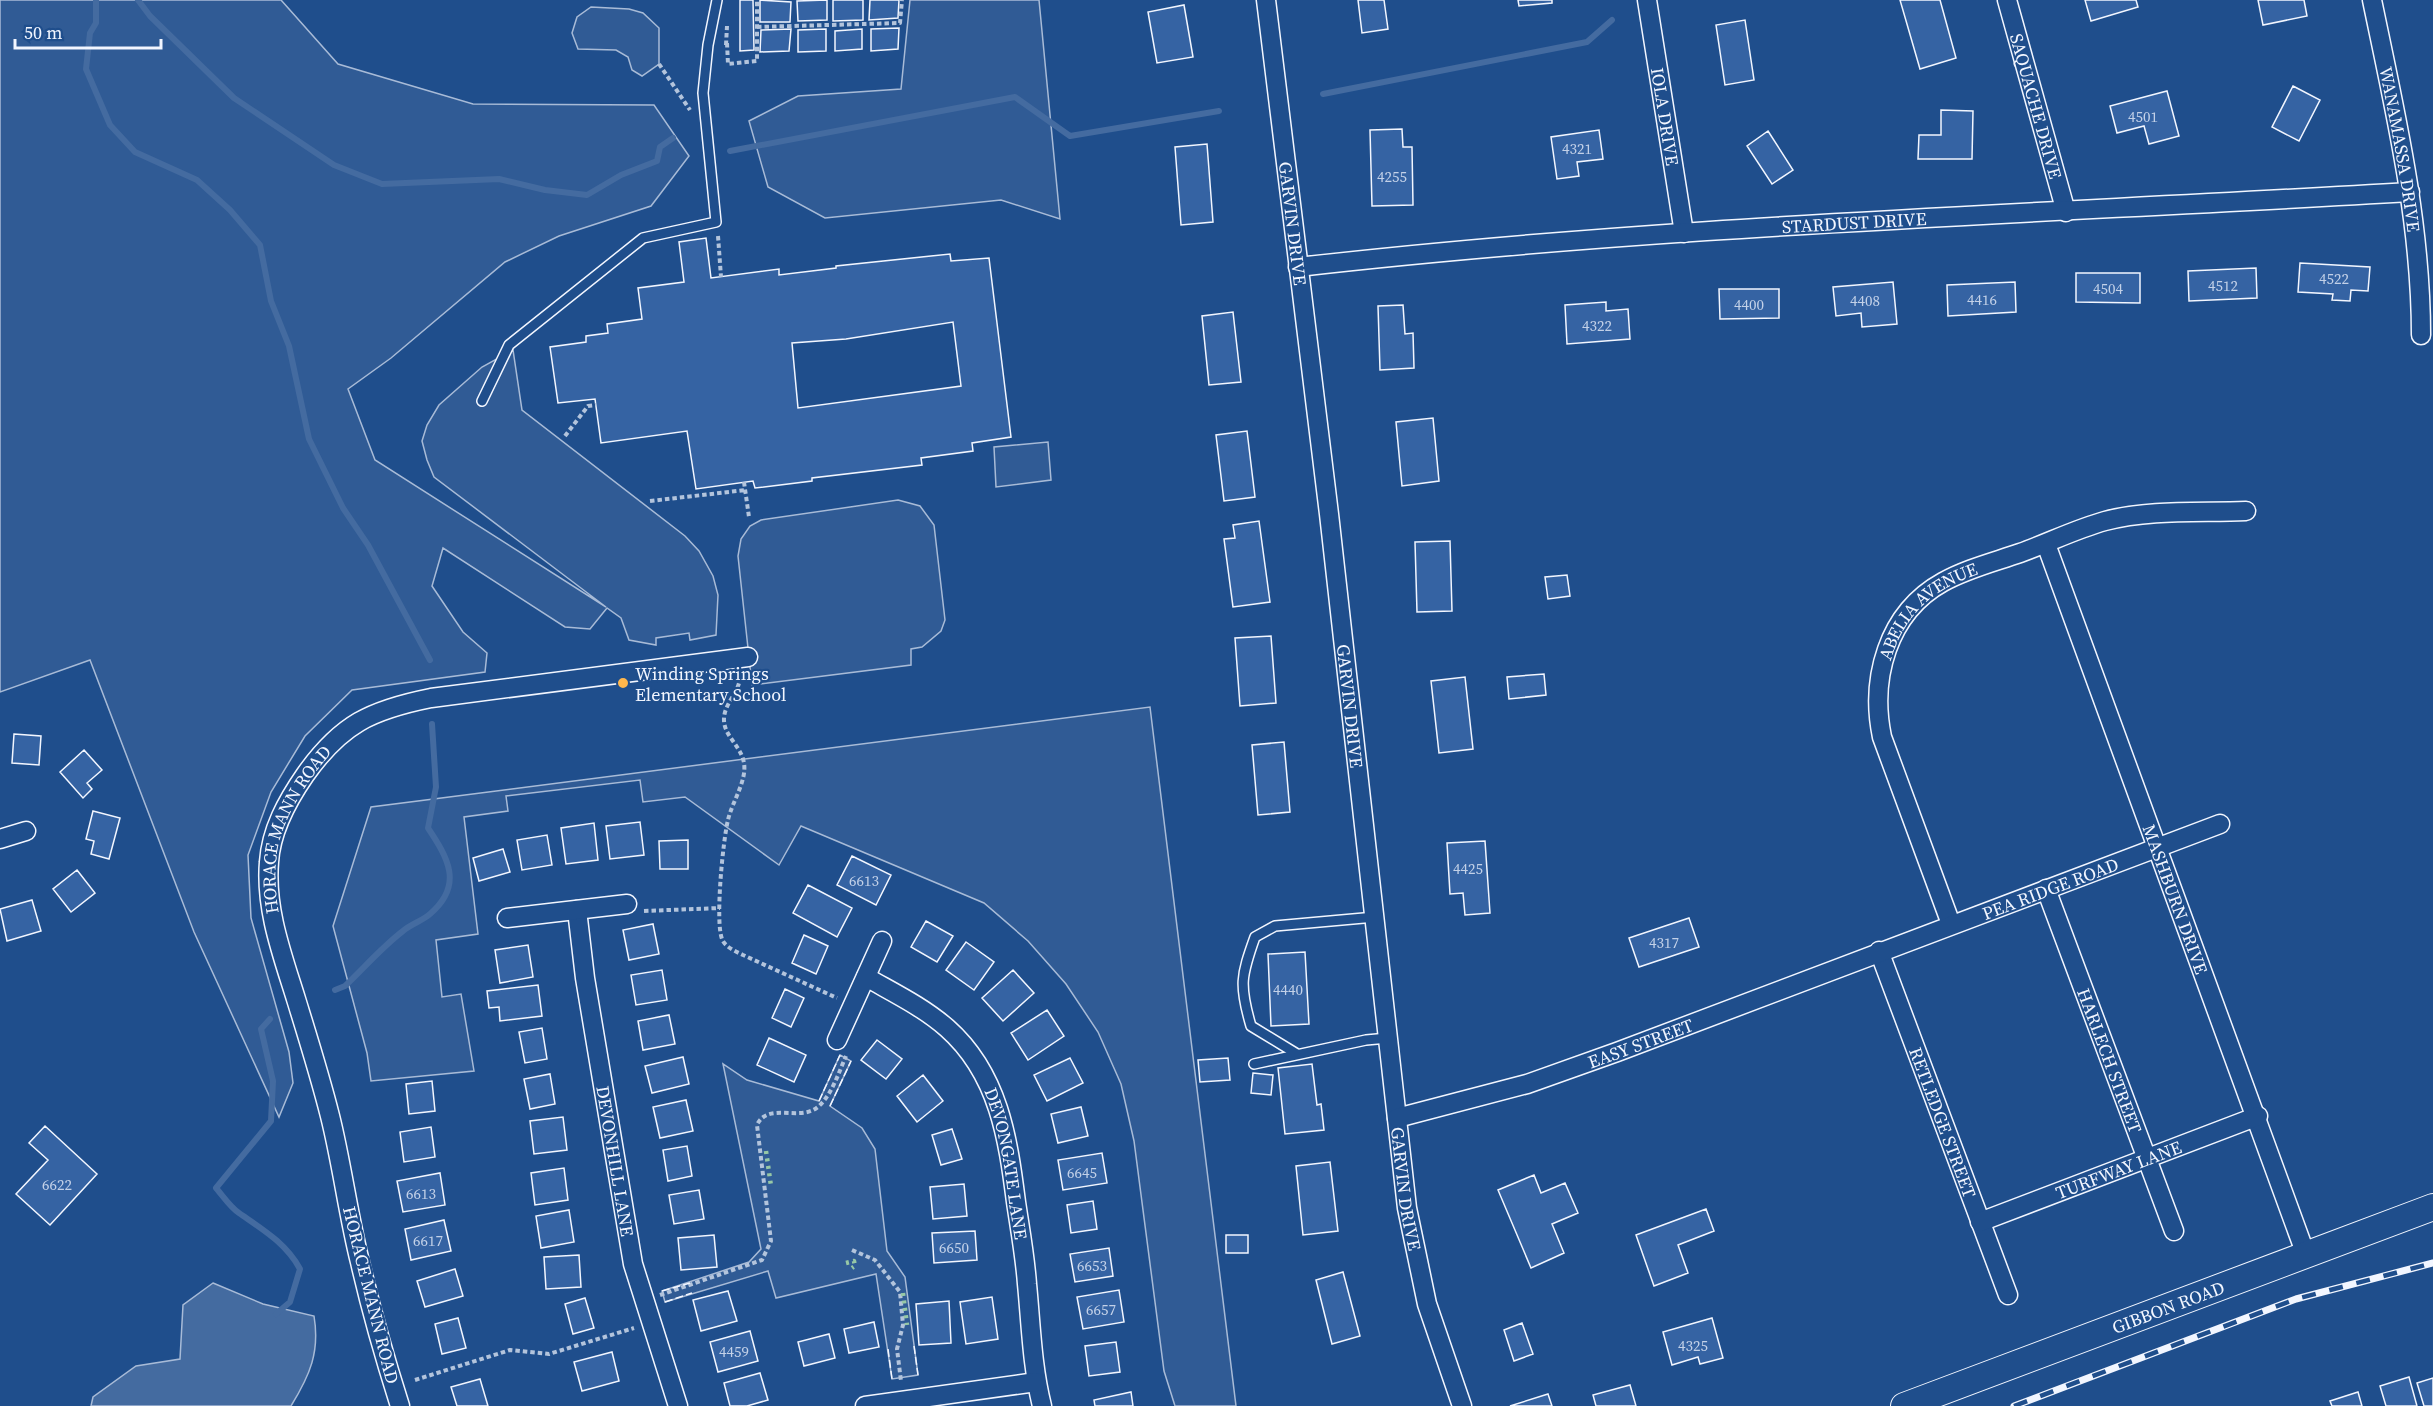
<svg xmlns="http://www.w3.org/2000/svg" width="2433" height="1406" font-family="'Source Serif 4',serif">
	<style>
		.built { fill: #305b95; stroke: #a8bbd7; stroke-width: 1.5 }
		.water { fill: #446ba0; stroke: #a8bbd7; stroke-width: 1.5 }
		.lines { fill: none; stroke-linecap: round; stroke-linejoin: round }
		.stream { stroke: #446ba0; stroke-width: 6 }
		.building { fill: #3563a3; stroke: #f2f6ff; stroke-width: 1.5; fill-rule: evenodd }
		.lane-casing { stroke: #f2f6ff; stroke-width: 12 }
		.street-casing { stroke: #f2f6ff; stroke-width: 21 }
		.secondary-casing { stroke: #f2f6ff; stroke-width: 28 }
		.path { stroke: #b3c4dc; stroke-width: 4; stroke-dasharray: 4.5 3; stroke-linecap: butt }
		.lane { stroke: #1f4e8c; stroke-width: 9 }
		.street { stroke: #1f4e8c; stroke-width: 18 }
		.secondary { stroke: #1f4e8c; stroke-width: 26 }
		.rail-casing { stroke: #f2f6ff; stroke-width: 7 }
		.rail { stroke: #1f4e8c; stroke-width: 4.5; stroke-dasharray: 14; stroke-linecap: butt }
		.hedge { stroke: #97c8a6; stroke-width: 4.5; stroke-dasharray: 3 4.5; stroke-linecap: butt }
		.fence { stroke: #f2f6ff; stroke-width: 1.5; stroke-dasharray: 8 3; stroke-linecap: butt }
		.poi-dot { fill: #ffb74d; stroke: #1f4e8c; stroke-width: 2 }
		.labels { text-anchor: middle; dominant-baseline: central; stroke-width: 4.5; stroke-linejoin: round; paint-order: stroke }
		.number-label { font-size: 15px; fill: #c3d1e8 }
		.street-label { font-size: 18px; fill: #f2f6ff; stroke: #1f4e8c }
		.poi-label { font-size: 18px; fill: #f2f6ff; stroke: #1f4e8c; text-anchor: start }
	</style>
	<rect width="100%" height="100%" fill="#1f4e8c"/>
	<path class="built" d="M0 0H281L338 64 473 104 654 105 689 156 651 206 559 236 505 262 391 358 348 389 375 460 606 607 434 477 427 460 422 441 427 425 439 405 482 367 513 350 522 410 685 536 699 551 713 576 718 595 716 635 690 640 689 633 656 638V645L629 640 621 618 607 608 590 629 565 627 443 548 432 586 463 632 487 653 485 672 352 690 305 736 271 792 248 855 251 918 289 1052 293 1083 279 1117 194 932 90 660 0 692Z
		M910 0H1039L1060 219 1001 200 825 218 768 187 749 121 798 96 901 89Z
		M591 7 629 9 643 13 659 28V64L642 76 632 70 628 57 616 50 578 49 572 33 577 17Z
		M1048 442 1051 480 996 487 994 447Z
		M898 500 920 506 934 525 945 620 941 631 922 647 911 649V665L752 685 738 556 741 539 750 526 761 520Z
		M1150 707 1236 1406H1175L1164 1371 1134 1141 1121 1084 1098 1032 1066 984 1028 941 984 903 801 826 779 865 685 797 643 802 640 780 506 796 508 811 464 817 478 934 436 940 442 997 461 994 474 1071 371 1081 367 1053 333 926 371 807Z
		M840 1055 851 1061 830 1106 862 1128 875 1149 887 1251 905 1277 918 1375 892 1379 876 1274 776 1298 768 1271 665 1302 662 1291 749 1262 761 1249 723 1064 747 1080 819 1101Z"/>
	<path class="water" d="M213 1283 263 1304 314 1316C320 1352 310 1375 291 1406H91L93 1397 136 1366 180 1359 183 1305Z"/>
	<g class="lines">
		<path class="stream" d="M96 0V23L90 33 86 69 110 125 135 152 197 180 230 210 260 245 271 301 289 346 309 439 343 508 368 545 430 660
			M138 0 150 16 234 98 334 165 382 184 499 179 545 190 587 195 621 175 657 161 660 147 673 138
			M1323 94 1587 42 1612 20
			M730 151 1015 97 1070 136 1219 111
			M335 990 345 986C364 968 382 947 403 931 411 924 422 921 430 914 464 885 448 858 428 828L436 787 432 724
			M270 1019 261 1029 273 1081 271 1121 216 1188C223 1196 230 1207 239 1213 262 1229 286 1243 300 1269L290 1302 276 1314"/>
	</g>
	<path class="building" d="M740 0H753L754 50 740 51Z
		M760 0 791 2 790 22H760Z
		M827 0V20L798 21 797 1Z
		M833 0H863V20L833 21Z
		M870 0H899L898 18 869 20Z
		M1358 0H1384L1388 29 1362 33Z
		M1518 0H1552V3L1519 6Z
		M1900 0H1940L1956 58 1920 69Z
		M2085 0H2136L2138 7 2091 21Z
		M2258 0H2304L2307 16 2263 25Z
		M1184 5 1193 57 1157 63 1148 12Z
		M1745 20 1754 80 1725 85 1716 25Z
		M899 28 898 49 871 51V29Z
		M791 29 789 51 760 52 761 30Z
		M826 29V51L798 52V30Z
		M862 29V49L835 51V31Z
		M2293 86 2320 100 2299 141 2272 127Z
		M2167 91 2179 136 2149 144 2144 126 2117 133 2110 106Z
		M1941 110 1973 111 1972 159H1918L1919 135H1941Z
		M1402 129 1403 147H1412L1413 205 1372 206 1370 130Z
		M1599 130 1603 159 1577 162 1579 176 1557 179 1551 137Z
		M1768 131 1793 170 1772 184 1747 146Z
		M1207 144 1213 222 1181 225 1175 147Z
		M706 238 711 278 779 269V275L836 268V266L950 254 951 261 989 258 1011 437 972 443 973 451 921 458 922 465 812 478V481L755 488 753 481 696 489 687 431 601 443 595 399 558 403 550 347 586 342V336L608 333 607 324 642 319 638 288 684 282 679 242ZM953 322 961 386 798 408 792 343 846 339Z
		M2300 263 2370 267 2368 291 2351 290 2350 301 2332 300 2333 294 2298 292Z
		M2256 268 2257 298 2189 301 2188 271Z
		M2076 273H2140V303L2076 302Z
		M1893 282 1897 324 1862 327 1861 313 1836 316 1833 287Z
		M2015 282 2016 312 1948 316 1947 285Z
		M1719 289H1779V318L1720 319Z
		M1606 302V311L1628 309 1630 339 1567 344 1565 305Z
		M1403 305 1405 334 1413 333 1414 368 1380 370 1378 306Z
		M1233 312 1241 382 1209 385 1202 316Z
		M1433 418 1439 481 1402 486 1396 422Z
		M1247 431 1255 497 1224 501 1216 435Z
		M1259 521 1270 602 1233 607 1224 539 1235 538 1233 525Z
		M1450 541 1452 611 1417 612 1415 542Z
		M1567 575 1570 596 1548 599 1545 577Z
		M1271 636 1276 703 1240 706 1235 638Z
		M1544 674 1546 695 1509 699 1507 677Z
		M1465 677 1473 749 1439 753 1431 681Z
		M14 734 41 736 39 765 12 763Z
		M1284 742 1290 812 1258 815 1252 745Z
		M84 750 102 770 87 783 92 789 83 798 60 772Z
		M93 811 120 818 109 859 91 854 94 841 86 839Z
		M640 822 644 855 610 859 606 826Z
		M594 823 598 860 566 864 561 828Z
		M547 835 552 865 522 870 517 840Z
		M688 840V869H660L659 841Z
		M1485 841 1490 913 1465 915 1463 893 1450 894 1447 843Z
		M503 849 510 872 479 881 473 858Z
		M852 856 891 875 876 905 837 885Z
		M77 870 95 893 71 912 53 889Z
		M808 885 852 908 837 937 793 913Z
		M32 900 41 931 7 941 0 909Z
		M1689 918 1699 947 1639 967 1629 938Z
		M926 921 953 936 937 962 911 947Z
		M653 924 659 954 629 960 623 930Z
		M804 935 828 946 816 974 792 963Z
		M966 942 994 962 974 990 946 970Z
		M528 945 533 977 500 983 495 950Z
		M1305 952 1309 1024 1271 1026 1268 954Z
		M662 970 667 1000 636 1005 631 975Z
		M1013 970 1034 993 1003 1021 982 998Z
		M538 985 542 1016 500 1021 499 1007 489 1008 487 991Z
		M785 989 804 998 791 1027 772 1018Z
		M1047 1010 1064 1036 1028 1060 1011 1033Z
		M669 1015 675 1044 643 1050 638 1021Z
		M542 1028 547 1059 525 1063 519 1032Z
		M769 1038 806 1055 794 1082 757 1065Z
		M877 1040 902 1059 886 1079 861 1060Z
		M683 1057 689 1084 652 1093 645 1066Z
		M1070 1058 1083 1083 1047 1101 1034 1075Z
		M1228 1058 1230 1080 1200 1082 1198 1060Z
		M1312 1064 1317 1105 1321 1104 1324 1130 1285 1134 1278 1068Z
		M1253 1073 1273 1075 1271 1095 1251 1093Z
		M550 1074 555 1104 530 1109 524 1079Z
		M923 1075 943 1101 917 1122 897 1096Z
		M432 1081 435 1111 409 1114 406 1084Z
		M686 1100 693 1131 660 1138 653 1107Z
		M1081 1107 1088 1136 1058 1143 1051 1114Z
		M563 1117 567 1150 534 1154 530 1121Z
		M45 1126 97 1174 50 1225 16 1194 48 1160 29 1143Z
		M431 1127 435 1157 404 1162 400 1132Z
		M952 1129 962 1159 941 1165 932 1135Z
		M687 1146 692 1176 668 1181 663 1150Z
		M1102 1153 1107 1183 1063 1190 1058 1160Z
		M1330 1162 1338 1231 1303 1235 1296 1166Z
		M564 1168 568 1200 535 1205 531 1173Z
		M440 1173 445 1205 403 1212 397 1181Z
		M1534 1175 1541 1193 1565 1183 1578 1213 1552 1224 1564 1253 1531 1268 1498 1190Z
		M964 1184 967 1216 933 1219 930 1187Z
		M699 1190 704 1219 674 1224 669 1195Z
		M1093 1201 1097 1229 1071 1233 1067 1205Z
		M1706 1209 1714 1231 1678 1245 1688 1273 1654 1286 1636 1235Z
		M569 1210 574 1242 541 1248 536 1216Z
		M444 1220 451 1251 411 1260 405 1229Z
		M975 1231 977 1260 934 1263 932 1233Z
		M714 1235 717 1267 681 1270 678 1238Z
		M1226 1235H1248V1253H1226Z
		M1109 1248 1113 1276 1075 1282 1070 1254Z
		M579 1255 581 1287 546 1289 544 1257Z
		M455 1269 463 1296 425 1307 417 1281Z
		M1343 1272 1360 1336 1332 1344 1316 1280Z
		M1119 1290 1124 1322 1083 1329 1077 1297Z
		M728 1291 737 1321 701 1331 693 1300Z
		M992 1297 998 1339 966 1344 960 1302Z
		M585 1298 594 1328 573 1334 565 1304Z
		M949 1301 951 1343 919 1345 916 1304Z
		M458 1318 466 1348 442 1354 435 1324Z
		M1712 1318 1723 1358 1700 1364 1698 1357 1672 1365 1663 1332Z
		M874 1322 879 1347 849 1353 844 1329Z
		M1522 1323 1533 1354 1514 1361 1504 1330Z
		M750 1331 758 1361 718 1372 710 1342Z
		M829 1334 835 1358 804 1366 798 1342Z
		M1116 1342 1120 1372 1089 1376 1085 1346Z
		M612 1352 619 1381 582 1391 574 1362Z
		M760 1373 768 1400 747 1406H730L724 1383Z
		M2409 1377 2417 1406H2386L2380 1386Z
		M2433 1378V1406H2424L2417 1383Z
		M480 1379 488 1406H457L451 1387Z
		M1630 1385 1636 1406H1596L1593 1395Z
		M1131 1392 1133 1406H1095L1094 1400Z
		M2358 1392 2362 1406H2332L2330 1401Z
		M1548 1394 1552 1406H1510Z"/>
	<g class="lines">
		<defs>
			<path id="lane" d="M482 401 509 345 643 238 716 222 703 93 708 45 717 0
				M1297 1054 1251 1026C1239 985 1241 976 1255 937L1275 926 1375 917
				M1254 1064 1366 1040 1388 1038"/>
			<g id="street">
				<path id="s1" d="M1266 0 1329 514 1407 1208 1427 1304 1462 1406"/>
				<path id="s2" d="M1647 0 1684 233"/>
				<path id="s3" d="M2007 0 2066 212"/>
				<path id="s4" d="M2372 0C2395 111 2421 221 2421 335"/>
				<path id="s5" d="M1298 267C1666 225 2040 214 2410 192"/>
				<path id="s6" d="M2046 544 2306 1255"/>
				<path d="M0 839 26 831"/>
				<path id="s7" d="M2046 889 2174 1231"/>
				<path id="s8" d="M577 910 585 978 633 1264 678 1406"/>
				<path d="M507 918 627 904"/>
				<path id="s9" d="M1951 924 1882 737C1870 679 1887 613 1943 582 1966 569 1994 562 2020 553 2048 543 2076 529 2105 521 2150 509 2201 513 2246 511"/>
				<path id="s10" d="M1879 951 2008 1295"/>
				<path id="s11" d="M866 977C894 993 923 1007 947 1028 999 1074 1008 1139 1016 1202 1020 1229 1025 1256 1027 1284 1031 1325 1032 1366 1042 1406"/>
				<path d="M837 1040 882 941"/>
				<path id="s12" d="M1397 1118 1527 1084 1617 1052 2220 824"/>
				<path id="s13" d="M1980 1222 2258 1116"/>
				<path id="s14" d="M400 1406C385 1359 371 1310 360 1262 348 1214 342 1164 330 1116 320 1076 308 1038 296 999 282 954 265 909 269 862 271 830 287 801 305 775 341 724 371 710 431 698L748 657"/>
				<path d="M865 1406 1036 1382"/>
			</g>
			<g id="secondary">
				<path id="s15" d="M1904 1406 2433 1207"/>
			</g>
		</defs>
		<use href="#lane" class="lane-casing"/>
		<use href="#street" class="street-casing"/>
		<use href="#secondary" class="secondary-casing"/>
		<path class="path" d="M757 27 900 23 902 0
			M727 43 728 64 757 61V0
			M726 45 727 26
			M659 64 690 110
			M718 236 721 277
			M565 436 588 406 596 405
			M744 482 749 517
			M650 501 746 490
			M740 676C740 692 725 702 724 718 723 736 741 745 744 763 747 781 732 802 728 820 723 840 715 921 722 939 725 947 735 951 743 955L837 998
			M644 911 720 908
			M852 1250 875 1260 900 1292 903 1325 897 1349 901 1381
			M660 1295 762 1260 771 1241 757 1125C768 1101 801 1123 819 1106 832 1094 839 1072 846 1056
			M415 1380 510 1350 549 1354 634 1328"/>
		<use href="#lane" class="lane"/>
		<use href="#street" class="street"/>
		<use href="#secondary" class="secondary"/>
		<defs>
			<path id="rail" d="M2014 1406 2296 1299 2433 1263"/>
		</defs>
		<use href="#rail" class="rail-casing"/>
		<use href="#rail" class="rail"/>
		<path class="hedge" d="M766 1151 771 1186
			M846 1263 854 1261 855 1266 852 1268
			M903 1293 907 1325"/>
		<path class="fence" d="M819 1101 840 1055
			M830 1106 851 1061
			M662 1291 690 1283
			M665 1302 692 1293
			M914 1346 918 1375
			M888 1349 892 1379"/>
	</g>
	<circle class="poi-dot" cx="623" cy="683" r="6"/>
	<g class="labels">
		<g class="number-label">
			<text x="2143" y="116">4501</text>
			<text x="1577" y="148">4321</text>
			<text x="1392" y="176">4255</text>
			<text x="2334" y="278">4522</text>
			<text x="2223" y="285">4512</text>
			<text x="2108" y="288">4504</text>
			<text x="1982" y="299">4416</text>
			<text x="1865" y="300">4408</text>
			<text x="1749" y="304">4400</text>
			<text x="1597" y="325">4322</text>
			<text x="1468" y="868">4425</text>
			<text x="864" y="880">6613</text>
			<text x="1664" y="942">4317</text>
			<text x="1288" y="989">4440</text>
			<text x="1082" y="1172">6645</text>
			<text x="57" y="1184">6622</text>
			<text x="421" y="1193">6613</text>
			<text x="428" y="1240">6617</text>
			<text x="954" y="1247">6650</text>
			<text x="1092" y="1265">6653</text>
			<text x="1101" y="1309">6657</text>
			<text x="1693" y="1345">4325</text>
			<text x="734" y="1351">4459</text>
		</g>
		<g class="street-label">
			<text stroke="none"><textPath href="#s3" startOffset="110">SAQUACHE DRIVE</textPath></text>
			<text stroke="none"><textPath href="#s2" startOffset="118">IOLA DRIVE</textPath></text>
			<text stroke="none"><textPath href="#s4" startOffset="152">WANAMASSA DRIVE</textPath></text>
			<text stroke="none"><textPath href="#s1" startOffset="225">GARVIN DRIVE</textPath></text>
			<text stroke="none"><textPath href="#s5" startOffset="558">STARDUST DRIVE</textPath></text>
			<text stroke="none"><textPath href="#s9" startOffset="346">ABELIA AVENUE</textPath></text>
			<text stroke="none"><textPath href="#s1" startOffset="711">GARVIN DRIVE</textPath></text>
			<text stroke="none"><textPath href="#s14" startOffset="600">HORACE MANN ROAD</textPath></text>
			<text stroke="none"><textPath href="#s12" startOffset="693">PEA RIDGE ROAD</textPath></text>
			<text stroke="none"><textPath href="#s6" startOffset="378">MASHBURN DRIVE</textPath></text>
			<text stroke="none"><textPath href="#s12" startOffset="255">EASY STREET</textPath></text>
			<text stroke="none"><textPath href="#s7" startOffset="183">HARLECH STREET</textPath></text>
			<text stroke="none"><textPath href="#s10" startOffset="183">RETLEDGE STREET</textPath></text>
			<text stroke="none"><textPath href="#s8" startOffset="254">DEVONHILL LANE</textPath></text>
			<text stroke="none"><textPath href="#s11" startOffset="248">DEVONGATE LANE</textPath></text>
			<text stroke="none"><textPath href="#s13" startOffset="148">TURFWAY LANE</textPath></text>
			<text stroke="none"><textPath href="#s1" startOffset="1197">GARVIN DRIVE</textPath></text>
			<text transform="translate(371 1295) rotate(76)">HORACE MANN ROAD</text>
			<text stroke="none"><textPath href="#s15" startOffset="282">GIBBON ROAD</textPath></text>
		</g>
		<g class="poi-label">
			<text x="635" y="673">Winding Springs<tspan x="635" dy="21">Elementary School</tspan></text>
		</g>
	</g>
	<path d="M15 39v9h146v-9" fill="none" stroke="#f2f6ff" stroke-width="3"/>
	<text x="24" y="39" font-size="18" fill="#f2f6ff" stroke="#1f4e8c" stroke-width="4.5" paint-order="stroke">50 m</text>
</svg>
